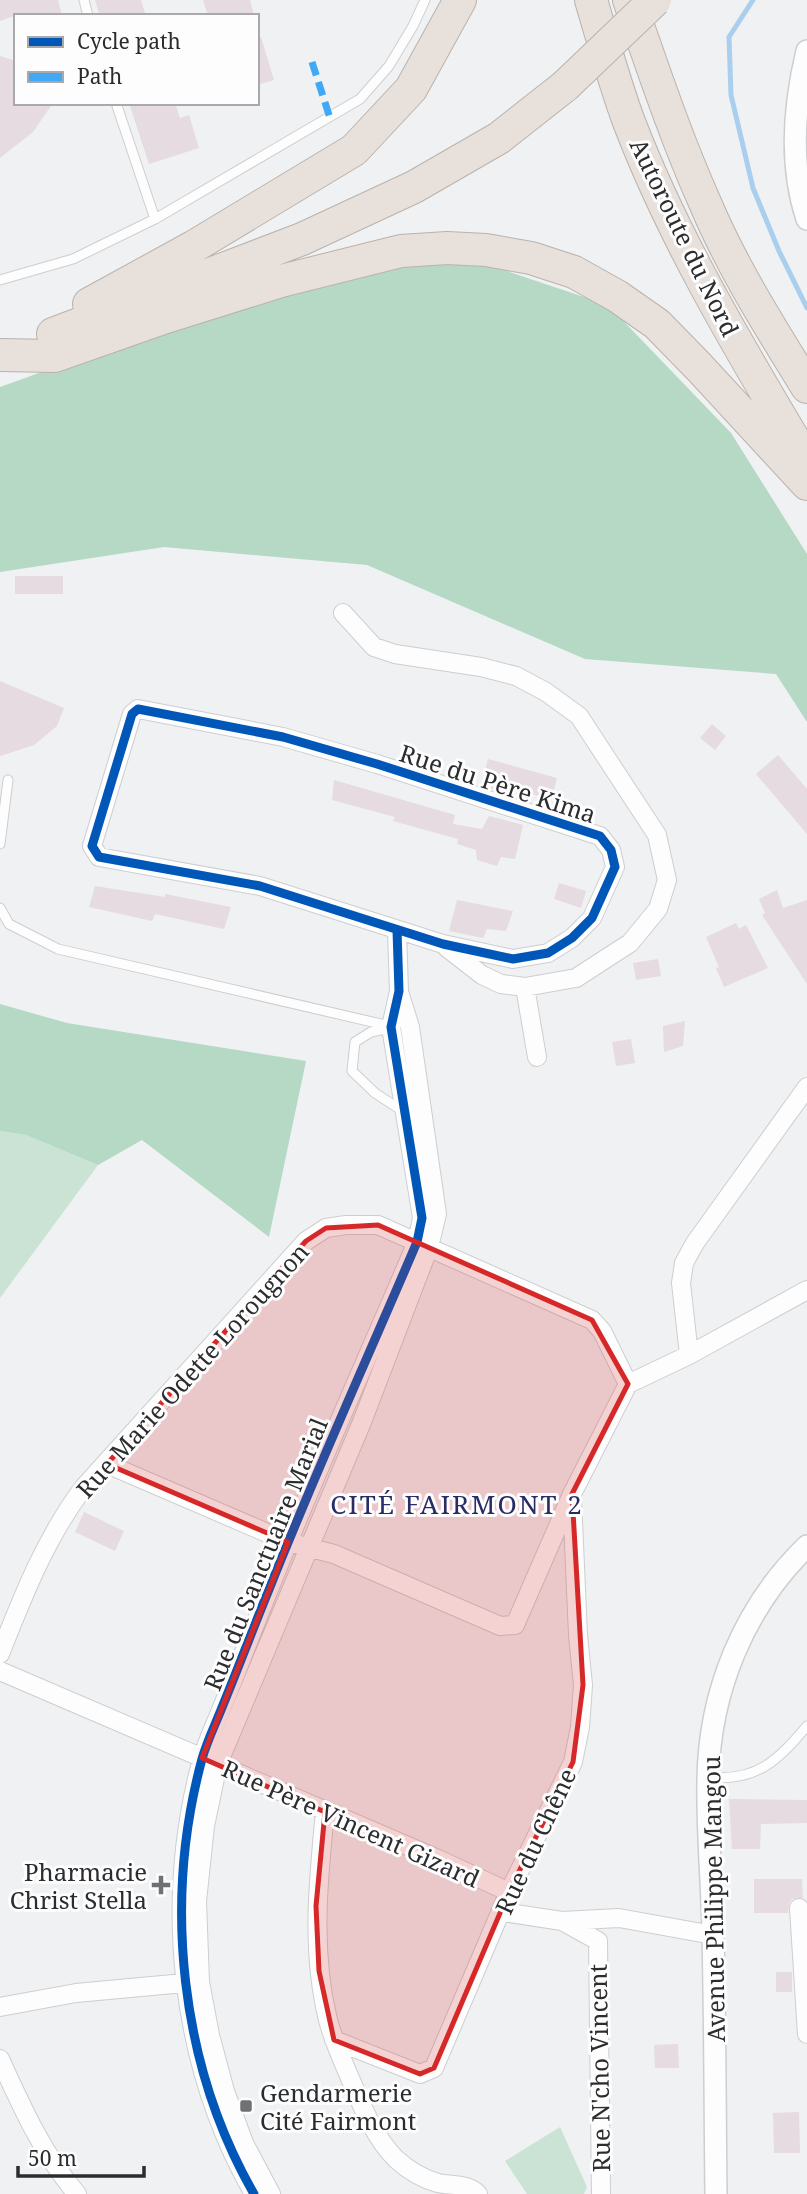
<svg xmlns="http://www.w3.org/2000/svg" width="807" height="2194" font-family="'Noto Serif',serif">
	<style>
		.green { fill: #cae3d5 }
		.forest { fill: #b5d9c5 }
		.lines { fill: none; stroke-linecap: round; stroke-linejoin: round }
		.stream { stroke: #a9ceee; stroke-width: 5 }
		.building { fill: #e5dbe0 }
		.service-casing { stroke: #cdced0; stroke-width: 11 }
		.minor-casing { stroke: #cdced0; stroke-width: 20 }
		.tertiary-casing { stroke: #cdced0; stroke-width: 24 }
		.motorway-casing { stroke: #bab2ac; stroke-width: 34 }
		.service { stroke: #fdfdfd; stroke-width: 9 }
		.minor { stroke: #fdfdfd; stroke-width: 18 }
		.tertiary { stroke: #fdfdfd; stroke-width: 21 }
		.motorway { stroke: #e8e0da; stroke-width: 32 }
		.motorway-bridge-casing { stroke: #bab2ac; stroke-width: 34; stroke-linecap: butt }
		.motorway-bridge { stroke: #e8e0da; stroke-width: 32 }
		.quiet { stroke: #3fa9f5; stroke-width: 7; stroke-dasharray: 14 7; stroke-linecap: butt }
		.cycleway-casing { stroke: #fdfdfe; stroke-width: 13 }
		.cycleway { stroke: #0057b8; stroke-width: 9 }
		.marked { fill: #d62828; fill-opacity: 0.2; stroke: #d62828; stroke-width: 5; stroke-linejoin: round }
		.poi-dot { fill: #707173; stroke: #fdfdfe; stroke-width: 2.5 }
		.labels { text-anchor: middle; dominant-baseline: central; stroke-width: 6; stroke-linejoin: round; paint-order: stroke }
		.street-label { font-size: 24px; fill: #2b2c2e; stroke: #fdfdfe }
		.poi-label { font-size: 24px; fill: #2b2c2e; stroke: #fdfdfe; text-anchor: end }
		.neighbourhood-label { font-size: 26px; letter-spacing: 2px; fill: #282b65; stroke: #fdfdfe }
	</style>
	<rect width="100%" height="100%" fill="#eff1f3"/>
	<path class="green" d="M0 1131 26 1135 98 1165 0 1298Z
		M560 2127 587 2187 584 2194H527L505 2161Z"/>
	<path class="forest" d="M394 260 477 261 608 305 731 433 807 554V722L776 674 585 659 367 565 164 547 0 572V387L203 314Z
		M0 1004 67 1023 306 1061 269 1237 142 1140 98 1165 26 1135 0 1131Z"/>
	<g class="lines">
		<path class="stream" d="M753 0 729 37 731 95 753 188 779 251 807 308"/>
	</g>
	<path class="building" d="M0 0H58L62 16H14L0 21Z
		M95 0H141L146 16H100Z
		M203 0H250L254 16H208Z
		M257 37H261L274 80 257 85Z
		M0 56 16 61V103H53L33 132 0 158Z
		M129 103H175L180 118 189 115 199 148 149 164Z
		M15 576H63V594H15Z
		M0 681 64 708 57 726 34 745 0 756Z
		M712 724 726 736 715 750 700 738Z
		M778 755 807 789V834L756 774Z
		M488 759 557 778 551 799 498 785 496 790 481 786Z
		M334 780 455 815 453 824 482 829 489 816 523 825 515 859 501 857 497 866 477 860 476 850 457 844 458 839 393 821 395 817 332 800Z
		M559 883 586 891 581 908 554 899Z
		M95 886 165 897V894L231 907 224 929 155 914 152 921 89 907Z
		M777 890 783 908 807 900V984L762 915 765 913 759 899Z
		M457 900 513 911 506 931 487 929 483 938 449 931Z
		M736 923 739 929 746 925 768 968 724 987 716 968 719 967 706 937Z
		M658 959 661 976 636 980 633 963Z
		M685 1021 683 1046 664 1052 663 1026Z
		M631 1039 635 1063 616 1066 612 1042Z
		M84 1512 124 1531 115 1551 75 1532Z
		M729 1799 807 1800V1823L761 1824 760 1849H732Z
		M754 1879H802L803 1898 792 1899 789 1904 788 1913H754Z
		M776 1972H792V1992H776Z
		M678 2044 679 2068H655L654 2045Z
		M799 2112 800 2153H774L773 2113Z"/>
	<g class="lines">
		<defs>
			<path id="service" d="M84 0 88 16
				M116 103 155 219
				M0 280 73 259 155 219 360 99 389 66 413 26 425 0
				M0 844 8 780
				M0 908 9 924 58 949 394 1027
				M390 1028 371 1032 355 1042 352 1071 375 1093 404 1112
				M709 1777C757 1782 778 1760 807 1726"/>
			<path id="minor" d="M343 613 374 647 395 654 481 667 516 676 546 692 579 716 657 835 667 880 658 909 630 943 576 978 525 987 501 984 482 975 446 947
				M138 709 283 737 377 764 600 836 611 850 615 867 592 918 572 938 548 953 513 959 443 944 260 886 99 857 92 846 132 714Z
				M525 987 537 1057
				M689 1355 681 1283 684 1263 695 1243 807 1087
				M107 1464 288 1542 334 1554 500 1626 515 1625 572 1494 628 1384 689 1355 807 1290
				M0 1654C23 1596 46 1537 84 1487L306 1241 326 1228 346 1225H378L592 1320 602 1331 628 1384
				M0 1671 438 1859 509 1892
				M325 1812C318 1882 311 1951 328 2020 334 2043 344 2064 353 2085 364 2111 376 2139 396 2159 407 2169 423 2179 438 2183 452 2186 467 2183 478 2194
				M799 1908 807 2034
				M503 1912 562 1921 619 1918 713 1935
				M562 1921 598 1941 601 2194
				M0 2007 76 1993 184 1983
				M334 2040 420 2074 434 2068 509 1892 573 1762 580 1727 583 1685 578 1635 572 1498
				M0 2059C21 2105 43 2155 77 2194
				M254 2194C180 2065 163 1903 202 1759 207 1741 216 1723 223 1705 239 1666 254 1626 270 1587 316 1471 368 1357 417 1242L422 1218 391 1027 399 991 397 930
				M271 2194 244 2143 225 2091 210 2035 200 1982 197 1901 205 1826 218 1764 362 1422 429 1247 437 1214 410 1027 400 995"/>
			<path id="tertiary" d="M807 51C794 105 789 165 807 219
				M716 2194C715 2107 715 2020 713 1934 712 1882 707 1831 708 1780 709 1692 744 1607 807 1546"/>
			<path id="motorway" d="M591 0C603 40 614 82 629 122 675 242 742 352 807 462
				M629 0C653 69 676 138 706 205 733 269 771 328 807 387
				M89 304 193 247 354 150 411 89 460 0
				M53 334 302 239 414 187 499 138 565 86
				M0 355 55 356 166 317 281 281 401 251 447 248 486 250 531 258 574 272 617 296 657 324 699 367 807 484"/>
		</defs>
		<use href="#service" class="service-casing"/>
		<use href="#minor" class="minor-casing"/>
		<use href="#tertiary" class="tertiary-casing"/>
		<use href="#motorway" class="motorway-casing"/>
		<use href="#service" class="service"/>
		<use href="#minor" class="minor"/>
		<use href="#tertiary" class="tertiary"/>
		<use href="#motorway" class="motorway"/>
		<defs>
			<path id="motorway-bridge" d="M565 86 655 0"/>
		</defs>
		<use href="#motorway-bridge" class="motorway-bridge-casing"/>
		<use href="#motorway-bridge" class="motorway-bridge"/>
		<path class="quiet" d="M312 62 330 118"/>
		<defs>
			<path id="cycleway" d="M138 709 283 737 377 764 600 836 611 850 615 867 592 918 572 938 548 953 513 959 443 944 260 886 99 857 92 846 132 714Z
				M254 2194C180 2065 163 1903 202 1759 207 1741 216 1723 223 1705 239 1666 254 1626 270 1587 316 1471 368 1357 417 1242L422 1218 391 1027 399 991 397 930"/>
		</defs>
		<use href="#cycleway" class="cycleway-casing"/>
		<use href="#cycleway" class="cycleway"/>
	</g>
	<path class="marked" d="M378 1225 592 1320 628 1384 572 1494 583 1685 573 1762 509 1892 434 2068 420 2074 334 2040 319 1971 316 1906 325 1812 202 1758 288 1542 107 1464 306 1241 326 1228Z"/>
	<g class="poi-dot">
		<path d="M157.5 1874.5h7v7h7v7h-7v7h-7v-7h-7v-7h7z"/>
		<rect x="239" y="2099" width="14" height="14" rx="3.5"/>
	</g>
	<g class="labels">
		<g class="street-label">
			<text transform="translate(685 237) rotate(64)">Autoroute du Nord</text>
			<text transform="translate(498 783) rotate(18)">Rue du Père Kima</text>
			<text transform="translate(192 1370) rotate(-48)">Rue Marie Odette Lorougnon</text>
			<text transform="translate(265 1554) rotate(-68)">Rue du Sanctuaire Marial</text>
			<text transform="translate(351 1823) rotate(24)">Rue Père Vincent Gizard</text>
			<text transform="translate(535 1841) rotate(-65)">Rue du Chêne</text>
			<text transform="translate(713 1899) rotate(-91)">Avenue Philippe Mangou</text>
			<text transform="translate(599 2068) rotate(-91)">Rue N'cho Vincent</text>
		</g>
		<g class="poi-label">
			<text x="147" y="1871">Pharmacie<tspan x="147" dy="28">Christ Stella</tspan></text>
			<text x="260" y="2092" text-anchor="start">Gendarmerie<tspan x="260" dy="28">Cité Fairmont</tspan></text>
		</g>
		<g class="neighbourhood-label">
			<text x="457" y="1504">CITÉ FAIRMONT 2</text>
		</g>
	</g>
	<rect x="14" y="14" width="245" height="91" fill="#fdfdfe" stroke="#a9a9ab" stroke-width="2"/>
	<rect x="28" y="37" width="35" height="10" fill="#0057b8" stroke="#a9a9ab" stroke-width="2"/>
	<text x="77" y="49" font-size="21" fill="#2b2c2e">Cycle path</text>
	<rect x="28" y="72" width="35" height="10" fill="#3fa9f5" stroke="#a9a9ab" stroke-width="2"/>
	<text x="77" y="84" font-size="21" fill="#2b2c2e">Path</text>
	<path d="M18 2166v10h126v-10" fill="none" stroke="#2b2c2e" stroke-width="3.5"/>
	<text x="28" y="2166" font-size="21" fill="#2b2c2e" stroke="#fdfdfe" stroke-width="5" paint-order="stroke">50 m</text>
</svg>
